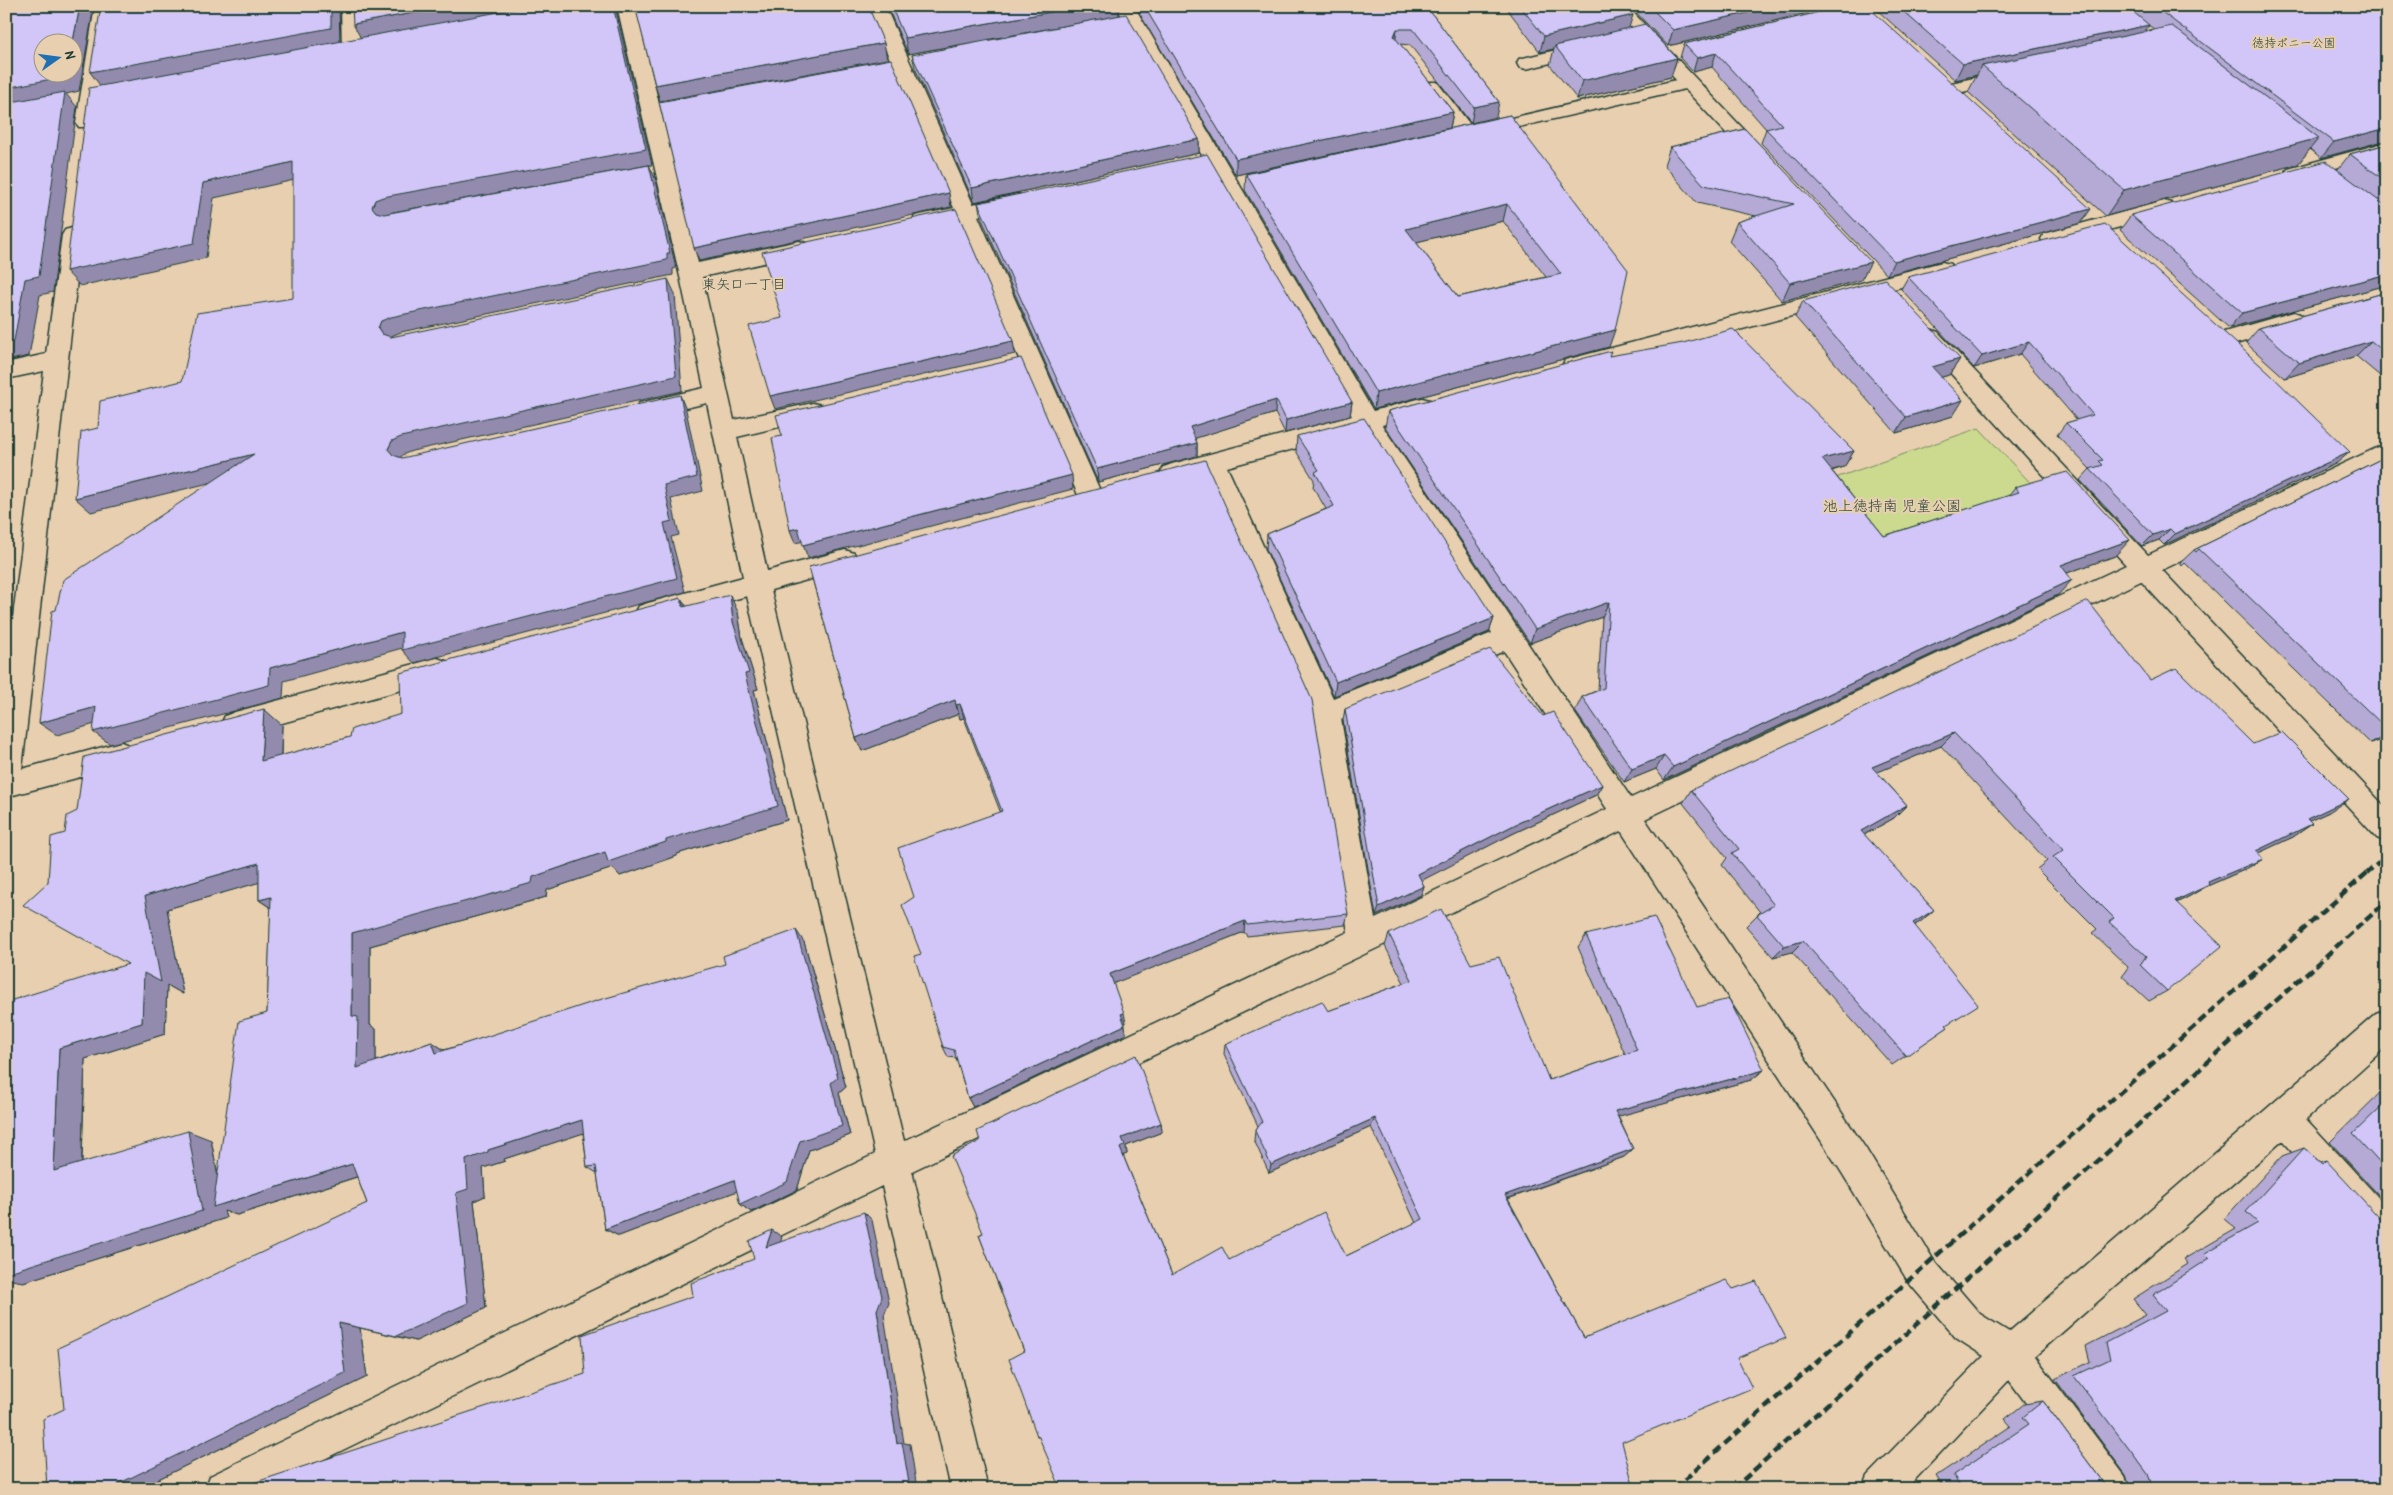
<svg xmlns="http://www.w3.org/2000/svg" width="2393" height="1495" font-family="'Patrick Hand','Klee One',sans-serif">
	<style>
		.green { fill: #cbda8e; stroke: #758c61 }
		.lines { fill: none; stroke-linecap: round; stroke-linejoin: round }
		.minor-casing { stroke: #1f3d34; stroke-width: 3 }
		.minor { fill: #e8cfb0; fill-rule: evenodd }
		.rail-far1 { stroke: #1f3d34; stroke-width: 4; stroke-dasharray: 7 4; stroke-linecap: butt }
		.rail { stroke: #1f3d34; stroke-width: 4.5; stroke-dasharray: 9 4.5; stroke-linecap: butt }
		.wall { fill: #b5aad5; stroke: #1f3d34; fill-rule: evenodd }
		.shaded-wall { fill: #938bae; stroke: #1f3d34 }
		.building { fill: #d2c6f8; stroke: #1f3d34; fill-rule: evenodd }
		.labels { text-anchor: middle; dominant-baseline: central; stroke-width: 4; stroke-linejoin: round; paint-order: stroke }
		.far-park-label { font-size: 12px; fill: #284538; stroke: #e8cfb0 }
		.far-neighbourhood-label { font-size: 14px; fill: #1f3d34; stroke: #e8cfb0 }
		.park-label { font-size: 15px; fill: #284538; stroke: #e8cfb0 }
	</style>
	<rect width="100%" height="100%" fill="#e8cfb0"/>
	<filter id="ink" filterUnits="userSpaceOnUse"><feTurbulence type="fractalNoise" baseFrequency=".02" numOctaves="2"/><feDisplacementMap in="SourceGraphic" scale="10" xChannelSelector="R" yChannelSelector="G"/><feConvolveMatrix kernelMatrix="1 2 1 2 8 2 1 2 1" color-interpolation-filters="sRGB"/></filter>
	<g filter="url(#ink)">
		<path class="green" d="M1979 428 2037 490 1879 557 1818 484Z"/>
		<g class="lines">
			<defs>
				<path id="minor" d="M95 6H113L96 123 93 127H79L76 123Z
					M341 6H359L360 49 358 53H344L342 49Z
					M617 6H635L698 263 799 241 806 243 810 248 806 253 799 255 702 277 734 420 813 403 821 405 825 411 821 417 813 419 737 437 767 571 845 550 854 553 858 560 854 567 771 590 904 1141 1348 932 1312 713 1206 473 1172 482 1164 479 1160 473 1164 467 1172 464 1352 416 1116 6H1134L1373 411 1422 398 1430 400 1434 406 1430 412 1382 425 1631 798 2126 565 1922 342 1919 337 1922 332 1930 329 1938 332 2148 555 2387 443V462L2162 570 2387 809V842L2377 838 2141 581 1645 819 1866 1149 1933 1259 1980 1314 2009 1332 2376 1014 2387 1010V1046L2306 1119 2387 1207V1249L2375 1244 2282 1141 2035 1356 2125 1476 2130 1489H2089L2009 1380 1906 1489H1862L1867 1476 1984 1356 1956 1338 1909 1283 1842 1173 1621 831 912 1171 988 1489H951L882 1186 263 1489H205L210 1476 875 1154 747 596 648 623 639 620 635 613 639 606 648 603 743 577 707 403 647 417 639 415 635 409 639 403 704 388 681 281ZM1361 431 1492 633 1333 698 1227 467ZM1504 651 1607 809 1375 919 1341 719Z
					M867 6H885L973 204 1017 194 1024 196 1027 201 1024 206 978 216 1102 495 1099 501 1090 504 1081 501 1078 495 959 220 922 228 915 226 912 221 915 216 954 208Z
					M1608 6H1627L1768 155 1771 159 1768 163 1761 165 1754 163 1685 89 1480 136 1475 135 1466 139 1459 137 1420 86 1423 82H1437L1472 127 1676 80Z
					M1589 42 1596 44 1598 48 1596 52 1526 69 1519 67 1517 63 1519 59Z
					M2010 70 2017 72 2019 76 2017 80 1949 95 1942 93 1939 89 1942 85Z
					M2387 142V154L2295 179 2288 177 2285 173 2288 169Z
					M2164 201 2171 203 2174 208 2171 213 2051 246 2044 244 2041 239 2044 234Z
					M72 228 79 230 82 235 22 769 121 742 131 746 135 754 131 762 121 766 6 797V672L44 371 6 379V363L46 354 62 235 65 230Z
					M1942 262 1950 264 1953 269 1950 274 1573 374 1565 372 1562 366 1565 360 1573 358Z
					M2294 312 2302 315 2305 320 2302 325 2225 347 2217 344 2214 339 2217 334Z
					M437 658 446 661 450 669 446 677 437 680 235 736 225 732 221 724 225 716 235 712Z"/>
			</defs>
			<use href="#minor" class="minor-casing"/>
			<use href="#minor" class="minor"/>
			<path class="rail-far1" d="M2367 873 2387 855"/>
			<path class="rail" d="M1674 1489 2368 872
				M1733 1489 2387 901"/>
		</g>
		<path class="wall" d="M887 6H1119V16L908 54Z
			M1135 6H1426L1499 102 1471 123 1410 45 1400 44 1453 112 1450 128 1236 175Z
			M1505 6H1624L1629 28 1677 58 1671 77 1577 99 1550 65 1554 49 1540 52Z
			M1630 6H1837L1668 46Z
			M1845 6 2081 223 1887 275 1761 143 1766 129 1712 67 1693 72 1680 58 1684 44Z
			M1879 6H2387V140L2321 158 2310 149 2298 164 2106 216 1968 92 1977 75 1955 80 1877 10ZM2148 25 2154 29 2145 31 2149 25Z
			M912 55 1199 139V153L974 202 915 68Z
			M1510 115 1609 347 1374 409 1245 190 1246 174ZM1503 221 1546 277 1458 297 1416 242Z
			M1745 129 1861 280 1782 301 1729 241 1737 222 1756 216 1697 203 1664 165 1670 147Z
			M2387 144V285L2229 328 2120 230 2131 215 2338 169 2350 154Z
			M978 203 1352 402 1350 416 1285 433 1275 413 1195 438 1197 443V456L1098 482 981 217Z
			M1908 277 2337 463 2164 545 2159 540 2142 546 2080 480 2090 469 2057 435 2066 423 2077 420 2020 354 1974 368 1901 289Z
			M2387 292V382L2356 356 2285 378 2246 343 2259 328Z
			M1803 301 1960 359 1949 375 1942 377 1953 416 1896 433 1795 317Z
			M1609 356 1854 451 1844 467 1832 471 1884 536 2008 496 2015 487 2115 556 2067 573 2058 595 1664 780 1656 769 1624 782 1575 711 1582 697 1598 690 1602 617 1530 643 1385 427 1388 411Z
			M1297 436 1494 618 1489 632 1334 696 1266 549 1267 534 1326 509 1313 487 1314 480 1296 451Z
			M2387 456V738L2371 744 2185 563 2182 566 2180 563 2194 550Z
			M809 567 1348 914 1345 925 1247 936 1244 932 1113 983 1126 1023H1124L1126 1034 973 1107 968 1098 956 1058 948 1057 943 1047 921 954 914 897 1000 811 964 718 960 719 959 714 862 751 856 738Z
			M681 598 686 606 738 612 742 638 758 689 754 690 787 820 677 854V856L620 876 613 868 547 890 546 897 370 946V1025L376 1029V1061L432 1042 444 1050 804 942 846 1087 839 1093 850 1135 809 1150 797 1190 751 1212 740 1204 737 1191 619 1236 605 1229 597 1173 587 1167 583 1133 504 1159 505 1161 483 1168 485 1196 474 1201 486 1308 416 1341 360 1328 367 1377 146 1485 64 1409 367 1203 357 1177 237 1215 224 1211 226 1218 23 1282 6 1084 128 964 48 882 65 833 282 725 281 756 350 737 401 714ZM259 882V900L271 908 267 1013 218 1175 211 1140 82 1163 85 1059 165 1034 167 985 183 994 167 909Z
			M2150 680 2253 744 2329 812 2309 821 2312 824 2293 837 2258 853 2263 859 2244 870 2205 887 2190 896 2176 903 2167 991 2149 1001 2122 976 2128 967 2092 933 2097 929 2037 869 2047 861 1941 746 1877 772 1907 805 1894 818 1864 835 1934 910 1920 922 1915 925 1946 1025 1948 1027 1892 1065 1792 952 1773 957 1746 926 1760 912 1722 865 1727 858 1683 803 1691 790Z
			M1345 709 1543 716 1602 785 1596 795 1512 834 1421 880 1424 886 1421 895 1376 916 1343 720Z
			M1389 934 1471 964 1549 1080 1625 1054 1578 947 1586 935 1697 1007 1764 1070 1751 1080 1618 1116 1633 1149 1624 1157 1508 1199 1584 1338 1733 1289 1786 1338 1039 1437 1037 1436 1024 1351 979 1235 1161 1123 1162 1132 1126 1146 1127 1154 1123 1155 1172 1275 1229 1260 1346 1256 1416 1223 1371 1127 1269 1173 1254 1140 1255 1131 1258 1126 1224 1054 1225 1044 1328 1011 1404 983 1385 946Z
			M2387 1086V1204L2330 1142Z
			M2304 1148 2320 1162 2326 1160 2387 1489H2131L2126 1475 2055 1379 2090 1362 2086 1346 2146 1315 2133 1299 2188 1264 2184 1259 2236 1229 2224 1219 2282 1156Z
			M2043 1401 2108 1489H1944L1936 1476 2011 1426 2005 1419 2024 1404Z"/>
		<path class="shaded-wall" d="M80 6H94L79 91 66 94 77 107 53 292 40 295 29 356 6 361V343L25 279 6 107V88L68 72H72V46Z
			M331 6H339L340 43 102 88 90 72Z
			M451 6H541L362 40 353 24Z
			M613 6H615L652 165H649L656 180 676 268 673 269V275L401 332 391 336 388 343 378 328 381 321 649 165 393 212 384 215 381 222 372 207 375 200Z
			M1084 6H1119V16L908 54 905 38Z
			M1777 6H1837L1668 46 1673 30Z
			M1633 15 1628 31 1555 46 1554 49 1540 52 1544 36Z
			M2149 25 2139 41 1982 66 1977 75 1955 80 1963 64Z
			M1397 29 1395 44 1394 36Z
			M884 43 887 59 660 101 655 85Z
			M1716 53 1712 67 1693 72 1697 58Z
			M1677 58 1671 77 1577 99 1582 81Z
			M1499 102 1496 117 1471 123 1474 107Z
			M1453 112 1450 128 1236 175V159Z
			M2387 128V140L2321 158 2334 142Z
			M2319 138 2298 164 2106 216 2124 190Z
			M1199 139V153L974 202 972 188Z
			M293 162 303 178 214 198 206 258 80 286 66 271 203 183Z
			M949 193 951 207 699 261 694 248Z
			M1507 204 1503 221 1404 245 1406 229Z
			M2091 209 2081 223 1887 275 1894 261Z
			M1871 262 1861 280 1782 301 1790 283Z
			M2387 274V285L2229 328 2242 313Z
			M668 279 675 294 682 391 412 451 402 455 398 463 388 449 392 441Z
			M1615 330 1609 347 1374 409 1376 393Z
			M1013 341 1015 354 775 409 770 396Z
			M2371 341 2356 356 2285 378 2299 363Z
			M2029 342 2020 354 1974 368 1982 356Z
			M1960 359 1949 375 1922 383 1932 367Z
			M680 395 686 410 703 491 671 499 679 535 671 537 685 592 414 663 402 650 664 485Z
			M1276 400 1275 413 1190 440V427Z
			M1963 400 1953 416 1896 433 1906 417Z
			M1352 402 1350 416 1285 433 1286 420Z
			M1197 443V456L1098 482 1097 469Z
			M1854 451 1844 467 1813 475 1822 459Z
			M2350 452 2337 463 2164 545 2175 534Z
			M254 454 266 469 91 512 75 498Z
			M1072 475 1073 489 808 558 803 545Z
			M798 528 804 541 795 543 790 530Z
			M2170 529 2159 540 2142 546 2153 535Z
			M2130 540 2115 556 2047 580 2061 565Z
			M2072 580 2058 595 1664 780 1673 767Z
			M730 595 738 612 742 638 758 689 754 690 787 820 677 854V856L620 876 613 868 547 890 546 897 370 946V1025L376 1029V1078L357 1068 352 1016V933L533 877 605 852 666 840 745 674 733 622Z
			M681 598 690 614 683 607Z
			M1609 602 1602 617 1530 643 1535 629Z
			M1494 618 1489 632 1334 696 1336 682Z
			M402 632 413 645 284 681 283 698 110 744 93 732 270 668Z
			M955 700 959 714 862 751 856 738Z
			M960 704 964 718 960 719 956 705Z
			M96 707 112 719 57 735 39 723Z
			M264 709 282 725 280 776 261 761Z
			M1954 733 1941 746 1861 779 1872 767Z
			M2387 734V738L2371 744Z
			M1664 756 1656 769 1624 782 1632 769Z
			M1602 785 1596 795 1512 834 1415 884 1418 874 1516 824Z
			M2349 799 2329 812 2287 831 2307 819Z
			M1907 805 1894 818 1849 843 1861 831Z
			M2312 824 2293 837 2237 863 2256 851Z
			M2263 859 2244 870 2205 887 2190 896 2157 913 2208 882Z
			M259 863 278 877 167 909 183 994 167 985 165 1034 85 1059 81 1180 54 1171 59 1048 142 1023 145 896Z
			M1424 886 1421 895 1376 916 1379 907Z
			M271 897 279 913 259 900Z
			M1934 910 1920 922 1900 934 1913 923Z
			M1245 921 1244 932 1112 984 1110 974Z
			M796 930 804 942 846 1087 839 1093 850 1135 809 1150 797 1190 751 1212 740 1204 800 1141 831 1083Z
			M1803 941 1792 952 1773 957 1784 946Z
			M1124 1013 1126 1023 1122 1024 1121 1014Z
			M1125 1025 1126 1034 973 1107 968 1098Z
			M432 1042 449 1053H436Z
			M10 1050 27 1064 6 1056V1052Z
			M1764 1070 1751 1080 1605 1120 1615 1111Z
			M1375 1118 1371 1127 1269 1173 1271 1165Z
			M582 1120 596 1129 504 1159 505 1161 483 1168 485 1196 474 1201 486 1308 416 1341 396 1336 456 1193 466 1160 488 1150Z
			M1161 1123 1162 1132 1126 1146 1127 1154 1122 1156 1120 1148 1122 1138Z
			M188 1131 211 1140 223 1204 352 1164 372 1172 237 1215 224 1211 226 1218 23 1282 6 1279V1273Z
			M1633 1149 1624 1157 1498 1202 1505 1195Z
			M734 1180 745 1188 619 1236 605 1229Z
			M864 1212 872 1220 889 1303 884 1315 904 1443 910 1444 917 1489H910L897 1444 877 1310Z
			M772 1230 782 1237 777 1254 766 1247Z
			M339 1323 360 1328 367 1377 146 1485 148 1489H120L118 1484Z"/>
		<path class="building" d="M6 6H80L72 46V42H42V72H68L67 76 6 88Z
			M101 6H331V28L90 72Z
			M352 6H451L353 24Z
			M531 6H613L646 149 383 197 375 200 372 207 376 212 384 214 649 165 670 253H667V260L391 317 381 321 378 328 382 334 391 337 668 279 676 376 401 437 392 441 388 449 393 455 402 458 680 395 697 477 664 485 672 521 664 523 677 578 402 650V632L270 668 269 685 93 732 96 707 39 723 52 611 56 610 63 580 254 454 75 498 81 432 98 428 100 401 182 381 197 313 293 298V162L203 183 194 243 66 271 89 88Z
			M635 6H868L884 43 655 85Z
			M891 6H1084L905 38Z
			M1144 6H1426L1499 102 1474 107 1413 29H1397L1394 36 1453 112 1236 159Z
			M1520 6H1624L1633 15 1544 36Z
			M1649 6H1777L1673 30Z
			M1845 6H1867L2091 209 1894 261 1766 129 1782 125 1716 53 1697 58 1684 44Z
			M1897 6H2126L2149 25 1963 64Z
			M2154 6H2387V128L2334 142Z
			M1126 14 1199 139 972 188 912 55Z
			M1645 24 1677 58 1582 81 1555 46Z
			M2172 26 2319 138 2124 190 1982 66Z
			M891 59 949 193 694 248 659 102Z
			M65 92 39 276 25 279 14 341 6 343V103Z
			M1510 115 1628 270 1615 330 1376 393 1246 174ZM1507 204 1561 274 1458 297 1406 229Z
			M1745 129 1871 262 1790 283 1737 222 1794 204 1704 185 1670 147Z
			M2387 144V182L2350 154Z
			M1207 154 1352 402 1286 420 1276 400 1190 427 1197 443 1097 469 978 203Z
			M2326 161 2387 207V274L2242 313 2131 215Z
			M956 209 1013 341 770 396 749 326 782 318 762 252Z
			M2105 224 2270 374 2350 452 2175 534 2170 529 2153 535 2090 469 2103 465 2099 461 2103 460 2066 423 2093 415 2029 342 1982 356 1908 277Z
			M1885 279 1960 359 1932 367 1963 400 1906 417 1803 301Z
			M2387 292V354L2371 341 2299 363 2259 328Z
			M1733 329 1854 451 1822 459 1884 536 2019 492 2015 487 2067 472 2130 540 2061 565 2072 580 1673 767 1664 756 1632 769 1582 697 1604 688 1609 602 1535 629 1388 411 1611 351 1609 356 1683 343Z
			M1021 358 1072 475 803 545 798 528 790 530 772 438 782 436 776 415Z
			M1364 418 1494 618 1336 682 1267 534 1334 506 1315 472 1319 470 1297 436Z
			M2387 456V729L2199 549 2196 552 2194 550Z
			M1205 460 1312 700 1348 914 1247 925 1245 921 1110 974 1124 1013 1121 1014 1125 1025 968 1098 954 1050 943 1047 914 956 921 954 902 905 914 897 898 848 1002 811 960 704 956 705 955 700 856 738 809 567Z
			M730 595 733 622 749 673 745 674 778 806 666 840V842L608 862 605 852 533 877 532 883 352 933V1016L358 1017 357 1068 432 1042 436 1053 599 1000 725 964 723 956 796 930 838 1077 831 1083 842 1126 800 1141 787 1182 740 1204 734 1180 605 1229 596 1166 587 1167 582 1120 488 1150V1152L466 1160 468 1189 456 1193 468 1303 396 1336 339 1323 345 1373 118 1484 120 1489H47L43 1419 64 1409 58 1348 367 1203 352 1164 213 1207 239 1021 267 1013 271 897 259 900V863L145 896 161 982 144 973 142 1023 59 1048 54 1171 188 1131 202 1211 6 1273V1084L10 1050 6 1052V1002L128 964 23 905 48 882 51 837 65 833 67 816 77 811 84 757 264 709 261 761 350 737 352 729 401 714 400 673 681 598 683 607Z
			M2088 601 2150 680 2176 668 2253 744 2282 732 2349 799 2307 819 2312 824 2256 851 2263 859 2208 882 2209 885 2175 901 2222 946 2167 991 2140 965 2146 956 2109 922 2114 918 2053 857 2064 850 1954 733 1872 767 1907 805 1861 831 1934 910 1913 923 1978 1005 1946 1025 1948 1027 1906 1056 1803 941 1784 946 1757 915 1774 905 1732 853 1739 849 1691 790Z
			M1490 649 1543 716 1553 712 1602 785 1516 824 1418 874 1424 886 1379 907 1345 709Z
			M1441 909 1471 964 1499 957 1549 1080 1637 1050 1586 935 1654 917 1697 1007 1729 999 1764 1070 1615 1111 1633 1149 1505 1195 1584 1338 1726 1280 1733 1289 1756 1281 1786 1338 1737 1358 1752 1388 1622 1442 1633 1485 1623 1489H1061L1038 1435 1037 1436 1009 1359 1024 1351 979 1235 983 1233 951 1156 980 1141 977 1131 1136 1055 1161 1123 1122 1138 1125 1145 1120 1148 1172 1275 1222 1247 1229 1260 1324 1212 1346 1256 1423 1219 1375 1118 1271 1165 1255 1131 1262 1122 1225 1044 1322 1001 1328 1011 1412 980 1389 934Z
			M2387 1101V1171L2353 1134Z
			M2304 1148 2322 1164 2326 1160 2387 1226V1489H2153L2148 1474 2074 1376 2110 1359 2106 1343 2166 1311 2153 1295 2210 1258 2205 1253 2258 1223 2246 1212Z
			M864 1212 882 1297 877 1310 897 1444 902 1442 910 1489H241L253 1483 585 1374 582 1335 693 1296 691 1283 754 1259 749 1241 772 1230 766 1247Z
			M2043 1401 2108 1489H1961L1962 1488 1953 1475 2029 1424 2023 1417Z"/>
	</g>
	<g class="labels">
		<g class="far-park-label">
			<text x="2294" y="42">徳持ポニー公園</text>
		</g>
		<g class="far-neighbourhood-label">
			<text x="744" y="283">東矢口一丁目</text>
		</g>
		<g class="park-label">
			<text x="1892" y="505">池上徳持南 児童公園</text>
		</g>
	</g>
	<rect width="2393" height="1495" fill="none" stroke="#e8cfb0" stroke-width="25"/>
	<rect x="12" y="12" width="2368" height="1470" fill="none" stroke="#1f3d34" stroke-width="2" filter="url(#ink)"/>
	<g transform="translate(58 58) rotate(76)"><circle r="24" fill="#e8cfb0" stroke="#98957e"/>
	<path d="M0-4L9 19L0 12L-9 19Z" fill="#1f6fb2"/>
	<text y="-8" font-size="14" font-weight="bold" text-anchor="middle" fill="#1f3d34">N</text>
	</g>
</svg>
